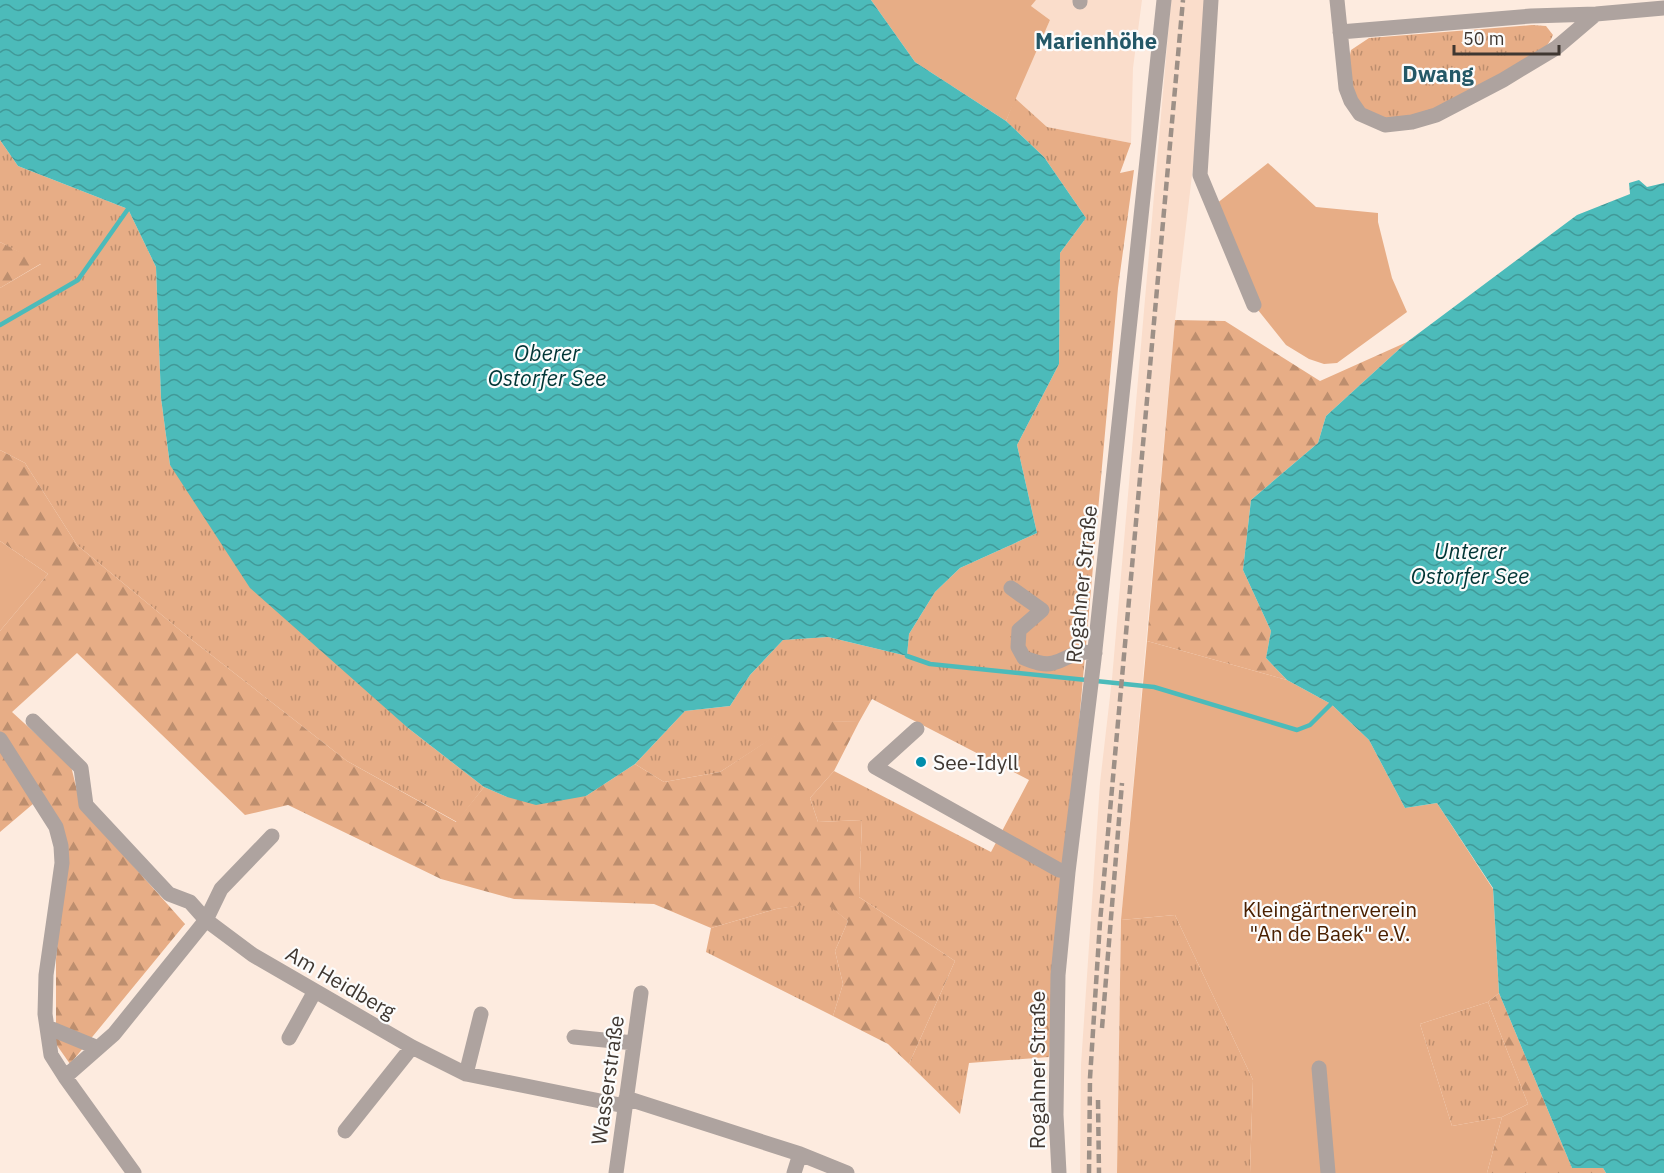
<svg xmlns="http://www.w3.org/2000/svg" width="1664" height="1173" font-family="'IBM Plex Sans',sans-serif">
	<style>
		.built { fill: #faddcb }
		.grass { fill: url(#grass-tufts) }
		.forest { fill: url(#forest-firs) }
		.garden { fill: #e7ad86 }
		.water { fill: url(#water-waves) }
		.lines { fill: none; stroke-linecap: round; stroke-linejoin: round }
		.stream { stroke: #4cbbba; stroke-width: 4.5 }
		.minor { stroke: #aea39f; stroke-width: 15 }
		.rail { stroke: #9d9087; stroke-width: 4.5; stroke-dasharray: 9 4.5; stroke-linecap: butt }
		.poi-dot { fill: #008dab; stroke: #fcfcfc; stroke-width: 2 }
		.labels { text-anchor: middle; dominant-baseline: central; stroke-width: 4.5; stroke-linejoin: round; paint-order: stroke }
		.street-label { font-size: 21px; fill: #3f3731; stroke: #fcfcfc }
		.poi-label { font-size: 21px; fill: #3f3731; stroke: #fcfcfc; text-anchor: start }
		.park-label { font-size: 21px; fill: #4a2000; stroke: #fcfcfc }
		.neighbourhood-label { font-size: 22px; font-weight: bold; fill: #245867; stroke: #fcfcfc }
		.water-label { font-size: 22px; font-style: italic; fill: #003535; stroke: #fcfcfc }
	</style>
	<defs>
		<pattern id="grass-tufts" width="24" height="20" patternUnits="userSpaceOnUse" patternTransform="scale(1.5)"><rect width="24" height="20" fill="#e7ad86"/><path d="M3 7l-1-3M5 7V3M7 7l1-3M15 17l-1-3M17 17v-4M19 17l1-3" fill="none" stroke="#bd8e6e"/></pattern>
		<pattern id="forest-firs" width="22" height="20" patternUnits="userSpaceOnUse" patternTransform="scale(1.5)"><rect width="22" height="20" fill="#e7ad86"/><path d="M5 1l3.5 6h-7zM16 11l3.5 6h-7z" fill="#bd8e6e"/></pattern>
		<pattern id="water-waves" width="16" height="10" patternUnits="userSpaceOnUse" patternTransform="scale(1.5)"><rect width="16" height="10" fill="#4cbbba"/><path d="M0 5q4-4 8 0t8 0" fill="none" stroke="#419998"/></pattern>
	</defs>
	<rect width="100%" height="100%" fill="#fdebdf"/>
	<path class="built" d="M1036 0H1142L1133 68 1131 143 1047 127 1015 98 1050 20 1031 6Z
		M1171 0H1211V13L1175 320 1121 920 1117 1173H1080L1081 1065 1100 783 1112 679Z"/>
	<path class="grass" d="M1532 25 1546 26 1553 35C1543 59 1510 71 1488 83 1471 92 1454 104 1436 111 1429 113 1387 122 1382 121 1350 114 1345 76 1351 50L1369 38Z
		M1015 98 1047 127 1131 143 1120 173 1134 170 1118 288 1049 1057 969 1063 960 1114 909 1064 955 961 859 897 862 820 818 822 810 798 834 771 991 852 1029 780 872 699 859 722 799 721 720 772 664 782 635 764 685 711 730 706 750 675 783 640 828 637 907 656 909 634 935 592 960 568 1037 533 1017 445 1059 364 1060 253 1086 218 1044 157 1006 121Z
		M0 140 18 166 128 209 156 267 161 398 170 465 408 728 484 787 457 822 347 761 192 640 77 545 25 463 0 450V288L41 264 0 242Z
		M824 901 848 921 835 951 843 984 833 1016 706 952 711 928 776 909Z
		M1175 915 1253 1080 1250 1173H1117L1121 920Z
		M1488 1002 1528 1104 1502 1117 1452 1126 1420 1024Z"/>
	<path class="forest" d="M0 242 42 263 0 288Z
		M1175 320 1225 321 1320 381 1407 342 1326 416 1318 443 1251 500 1243 570 1271 631 1266 658 1287 680 1147 641Z
		M0 450 25 463 77 545 192 640 347 761 456 822 484 787 507 797 586 796 635 764 664 782 720 772 799 720 859 722 834 771 810 798 818 822 862 820 859 897 955 961 909 1064 888 1044 833 1016 843 984 835 951 848 921 824 902 776 909 711 928 654 904 514 899 441 879 288 805 245 815 77 653 12 712 71 766 81 807 185 924 70 1064 56 1044V959L66 847 40 798 0 832V631L48 574 0 541Z
		M1499 993 1572 1168H1603L1606 1173H1487L1502 1117 1528 1104 1488 1002Z"/>
	<path class="garden" d="M871 0H1036L1031 6 1050 20 1006 121 915 62Z
		M1268 163 1316 207 1378 213V222L1392 278 1407 312 1337 363 1324 364 1309 359 1286 345 1254 305 1216 204Z
		M0 541 48 574 0 631Z
		M1147 641 1287 680 1331 704 1369 740 1405 808 1437 803 1493 889 1499 993 1488 1002 1420 1024 1452 1126 1502 1117 1487 1173H1250L1253 1080 1175 915 1121 920Z"/>
	<path class="water" d="M0 0H871L915 62 1006 121 1044 157 1086 218 1060 253 1059 364 1017 445 1037 533 960 568 935 592 909 634 907 656 828 637 783 640 750 675 730 706 685 711 635 764 586 796 536 805 507 797 484 787 408 728 250 588 170 465 161 398 156 267 128 209 18 166 0 140Z
		M1639 180 1647 187 1664 183V1173H1606L1603 1168H1572L1499 993 1493 888 1437 803 1405 808 1369 740 1331 704 1287 680 1266 658 1271 631 1243 570 1251 500 1318 443 1326 416 1407 342 1577 215 1630 194 1629 183Z"/>
	<g class="lines">
		<path class="stream" d="M0 325 78 280 128 209
			M907 656 930 664 1154 687 1297 730 1310 725 1331 704"/>
		<path class="minor" d="M1211 0 1200 175 1254 305
			M1337 0 1346 88 1351 101 1360 114 1385 125 1412 122 1436 115 1503 80 1556 48 1596 14
			M1080 2V0
			M1340 32 1531 16 1596 14 1664 8
			M1011 588 1042 610 1019 630 1018 647 1024 658C1033 661 1043 666 1053 663 1072 658 1071 650 1095 653
			M33 721 81 768 86 805 169 894 190 902 206 920 221 889 272 836
			M917 729 875 767 1059 870 1068 872
			M0 739 56 827 61 846 62 863 46 975 45 1014 51 1055 65 1077 134 1173
			M47 1027 98 1048
			M574 1037 634 1043
			M289 1038 315 991
			M1319 1068 1328 1173
			M466 1074 481 1014
			M65 1077 114 1034 206 920 253 955 412 1047 466 1074 625 1106
			M626 1098 800 1154 847 1173
			M345 1131 412 1047
			M616 1173 641 993
			M794 1173 800 1154
			M1059 1173 1056 1115 1058 975 1068 872 1094 659 1164 0"/>
		<path class="rail" d="M1102 1028 1122 783
			M1098 1100 1099 1173
			M1089 1173 1090 1078 1100 922 1183 0"/>
	</g>
	<circle class="poi-dot" cx="921" cy="762" r="6"/>
	<g class="labels">
		<g class="street-label">
			<text transform="translate(1081 584) rotate(-84)">Rogahner Straße</text>
			<text transform="translate(341 982) rotate(30)">Am Heidberg</text>
			<text transform="translate(1037 1070) rotate(-90)">Rogahner Straße</text>
			<text transform="translate(607 1080) rotate(-82)">Wasserstraße</text>
		</g>
		<g class="poi-label">
			<text x="933" y="762">See-Idyll</text>
		</g>
		<g class="park-label">
			<text x="1330" y="909">Kleingärtnerverein<tspan x="1330" dy="24">"An de Baek" e.V.</tspan></text>
		</g>
		<g class="neighbourhood-label">
			<text x="1096" y="40">Marienhöhe</text>
			<text x="1438" y="73">Dwang</text>
		</g>
		<g class="water-label">
			<text x="547" y="352">Oberer<tspan x="547" dy="25">Ostorfer See</tspan></text>
			<text x="1470" y="550">Unterer<tspan x="1470" dy="25">Ostorfer See</tspan></text>
		</g>
	</g>
	<path d="M1454 45v9h105v-9" fill="none" stroke="#3f3731" stroke-width="3"/>
	<text x="1463" y="45" font-size="18" fill="#3f3731" stroke="#fcfcfc" stroke-width="4.5" paint-order="stroke">50 m</text>
</svg>
